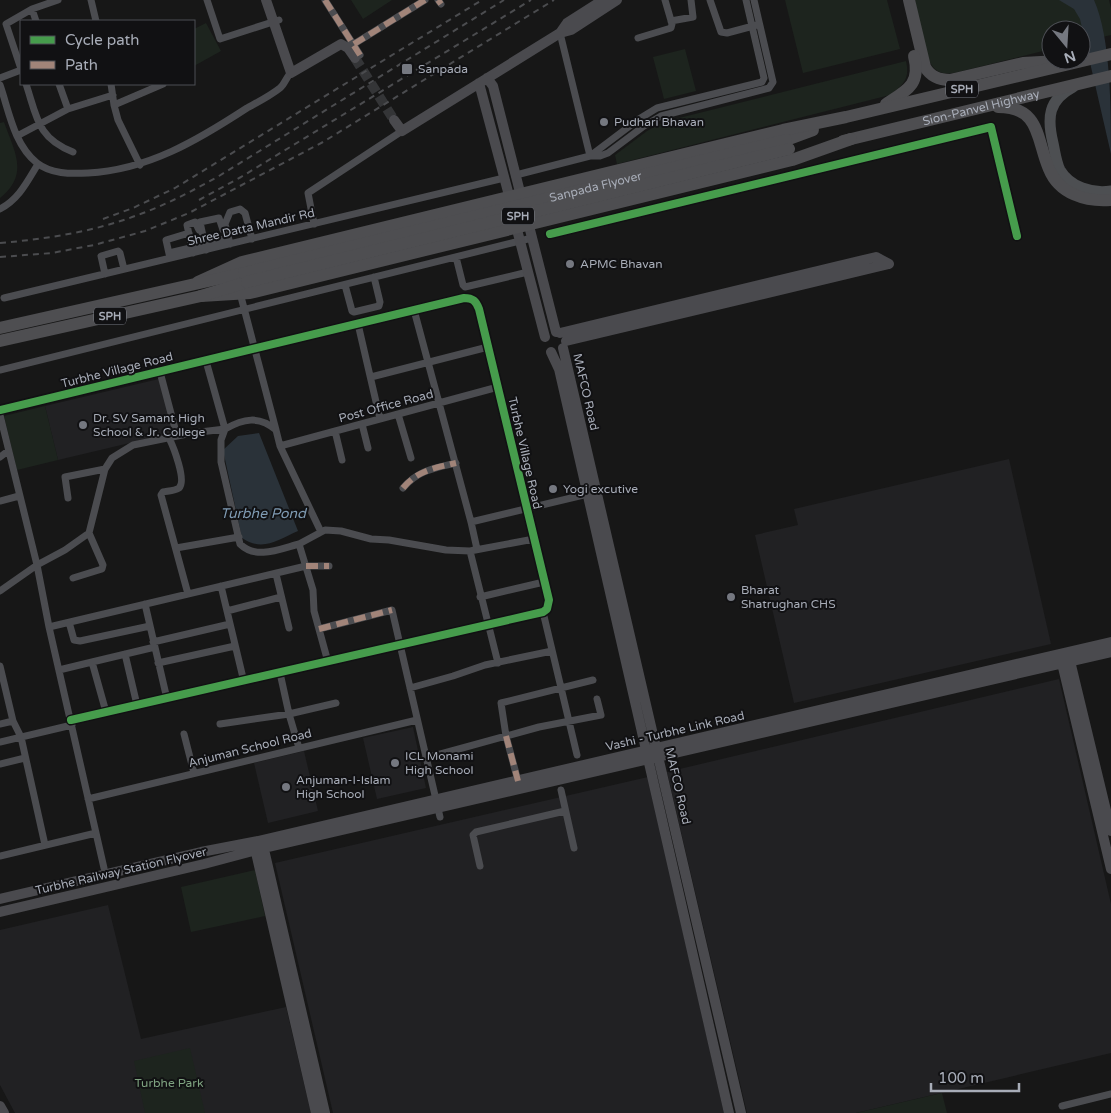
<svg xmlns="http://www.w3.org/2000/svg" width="1111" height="1113" font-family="'Varela Round',sans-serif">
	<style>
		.built { fill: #212123 }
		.green { fill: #1d241e }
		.water { fill: #2a3239 }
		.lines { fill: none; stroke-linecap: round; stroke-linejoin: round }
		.secondary-tunnel { stroke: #343537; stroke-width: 10; stroke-dasharray: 10 5; stroke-linecap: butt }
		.street { stroke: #4b4c50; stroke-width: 7 }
		.secondary { stroke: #4a4a4e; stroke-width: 10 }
		.primary { stroke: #4d4f52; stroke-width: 11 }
		.highway { stroke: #4e4e51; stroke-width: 12 }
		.rail { stroke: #4b4c4f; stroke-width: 2; stroke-dasharray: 6 5; stroke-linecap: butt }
		.highway-bridge { stroke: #4e4e51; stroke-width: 12 }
		.quiet { stroke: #a18479; stroke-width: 6; stroke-dasharray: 12 6; stroke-linecap: butt }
		.cycleway-casing { stroke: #111113; stroke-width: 11 }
		.cycleway { stroke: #469c4c; stroke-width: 8 }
		.poi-dot { fill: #757880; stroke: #111113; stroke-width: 2 }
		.labels { text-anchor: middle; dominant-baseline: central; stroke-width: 4; stroke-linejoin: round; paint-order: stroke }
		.shield { fill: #111113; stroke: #7b7e86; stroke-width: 1 }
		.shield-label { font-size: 11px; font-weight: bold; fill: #a8adb8 }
		.poi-label { font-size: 12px; fill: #a8adb8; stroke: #111113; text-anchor: start }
		.street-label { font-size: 12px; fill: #a8adb8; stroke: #111113 }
		.park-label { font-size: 12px; fill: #7fa381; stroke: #111113 }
		.water-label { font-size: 14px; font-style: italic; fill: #7f9bb3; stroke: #111113 }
	</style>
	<rect width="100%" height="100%" fill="#171717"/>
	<path class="built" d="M163 378 176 432 58 460 45 406Z
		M1009 459 1051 644 794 703 755 535 798 525 794 509Z
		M1059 679 1111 904V1053L856 1113H747L667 772Z
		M413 727 426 788 377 799 363 738Z
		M304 751 318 811 268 823 254 763Z
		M648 777 724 1113H333L275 863Z
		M108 905 141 1039 286 1007 311 1113H15L0 1085V930Z"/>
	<path class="green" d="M351 0H392L363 19Z
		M785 0H887L900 49 803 73Z
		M915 0H1109L1111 8V35L1081 42V30H1051V49L958 72C950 74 942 75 935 69 925 62 918 14 915 0Z
		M206 23 221 51 194 66V29Z
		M685 49 696 91 664 99 653 57Z
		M906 61C910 79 904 84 890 95L617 164 615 155 647 131 663 122Z
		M4 122C14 151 30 174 0 198V123Z
		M45 406 58 460 17 470 4 416Z
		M255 870 265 916 191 932 181 887Z
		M190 1048 205 1113H145L134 1061Z
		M942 1093 947 1113H856Z"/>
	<path class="water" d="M1059 0H1094C1111 38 1111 109 1111 154L1080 19 1074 9Z
		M259 433 298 531C277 540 263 552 242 538L223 450 238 436Z"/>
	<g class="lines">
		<path class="secondary-tunnel" d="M355 58 394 120"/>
		<path class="street" d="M91 0 96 21
			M207 0 220 39 279 20
			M325 0 360 55
			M438 0 441 4
			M710 0 721 32 727 33 757 25
			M32 9 36 21
			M671 21 693 17 691 0
			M560 33 590 156
			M638 38 671 28 672 24 665 0
			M354 44 425 0
			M21 69 6 24 32 9 58 0
			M0 78 21 70
			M26 84C37 117 37 138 73 152
			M59 84 68 109
			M111 84 114 105 118 120 140 165
			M0 85C9 111 14 145 37 163 51 174 70 174 88 173 148 170 198 140 247 108 258 102 270 96 280 88 285 84 286 77 291 73
			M114 105 163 84
			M17 136 68 109 113 95
			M590 156 639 119 657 108 762 82 764 78 746 0
			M516 175 590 156H600L608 153 644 126 661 116 769 88 773 82 754 0
			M0 209C19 199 27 182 38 164
			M314 224 308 193 402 131
			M550 234 991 127 1017 236
			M205 244 225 239
			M230 244 225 224 230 212 240 209 245 213 252 239
			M206 250 200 222 219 218 223 230
			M169 253 203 245
			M193 253 187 225 195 222 199 230
			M456 257 463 285 465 287 528 272
			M170 258 166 240 189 233
			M105 274 101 256 118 251 120 253 124 269
			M345 285 352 311 354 312 379 306 380 302 374 277
			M240 293 276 430
			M4 298 504 178
			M414 310 471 522 477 549 470 551 498 663
			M358 324 380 419
			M0 370 532 238
			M160 372 177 436
			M371 377 488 347
			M0 410 464 298C473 298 476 301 479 309L549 600 547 609 543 612 71 720
			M398 414 411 458
			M0 415 37 565 49 627 104 868
			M362 424 368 448
			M335 431 342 460
			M169 438C173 446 187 481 179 488 175 491 168 491 163 492L161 495 188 594
			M280 446 498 387
			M0 457 8 451
			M403 488C418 470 435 468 456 463
			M68 498 65 477 105 469
			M0 501 19 496
			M471 522 592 493
			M299 544C280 549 256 560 240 544L221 462V440L225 429C243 419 259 415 276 430L280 446 321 532
			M176 548 239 537
			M276 574 289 628
			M73 578 102 569 103 565 89 533
			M221 586 244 682
			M0 591 37 565 65 550 89 533 105 469 112 458 133 445 192 433 225 429 206 361
			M480 597 544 582
			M145 604 167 699
			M227 611 281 597
			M543 612 577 755
			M69 622 74 640 80 641 150 626
			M49 627 306 566H329
			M319 629 392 610 440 817
			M153 642 230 624
			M125 654 137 705
			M328 662 314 611 313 590 299 544 325 530 341 531 371 539 389 540 446 550 470 551 534 539
			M158 663 235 646
			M0 666 13 721 21 737 45 845
			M59 670 92 662
			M280 673 289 714 299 748
			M410 688 453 676 485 665 552 651
			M106 712 92 662 155 647
			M0 724 13 721
			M220 724 289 714 336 703
			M184 734 194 773
			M0 742 72 725
			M426 758 539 727 601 715 597 699
			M0 764 25 758
			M518 781 506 736 501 703 593 680
			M561 790 574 848
			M88 799 417 720
			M0 856 96 833
			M480 866 473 835 476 832 565 811
			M1062 1106 1111 1094"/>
		<path class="secondary" d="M266 0 291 73 341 44 348 48 355 58
			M560 33 567 23 603 0
			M487 78 493 86 522 200
			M479 83 511 203
			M394 120 402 131 560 33 571 30 617 0
			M527 218 556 332
			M515 222 545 337
			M560 333 876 257 889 264
			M566 341 889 264
			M563 348 741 1113
			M551 352 559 369 729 1113
			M1066 656 1070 661 1111 831
			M1063 658 1062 663 1111 869
			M262 841 325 1113
			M254 844 316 1113
			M0 899 201 852 258 841 1111 642
			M0 912 204 864 260 849 1111 652
			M0 1106 4 1113"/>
		<path class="primary" d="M1073 87C1048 100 1047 118 1053 143 1055 152 1056 162 1060 170 1070 187 1092 194 1111 191"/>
		<g class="highway">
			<path d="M909 0 925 67C931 77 939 80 950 80L1023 63 1059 61"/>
			<path d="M886 104C908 90 921 84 914 56"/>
			<path d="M998 107C1041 107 1036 139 1049 169 1059 194 1086 202 1111 200"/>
			<path d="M786 140 813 130"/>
			<path id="s1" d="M843 141 1111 76"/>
			<path d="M198 282 242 262 783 130 846 117 1111 54"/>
			<path d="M201 296 250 293 792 160 851 139"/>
			<path d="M0 328 244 273"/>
			<path d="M0 341 201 296 247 282"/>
		</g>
		<path class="rail" d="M199 200 241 177 531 0
			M103 219 133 208 175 188 482 0
			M0 243C46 239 92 232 135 216 164 206 192 191 219 176L504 0
			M0 257 52 253 94 245 145 231 189 213 323 142 554 0"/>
		<g class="highway-bridge">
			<path id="s2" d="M244 273 786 140"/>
			<path d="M247 282 789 149"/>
		</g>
		<path class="quiet" d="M325 0 360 55
			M438 0 441 4
			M354 44 425 0
			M403 488C418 470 435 468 456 463
			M306 566H329
			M319 629 392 610
			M506 736 518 781"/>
		<defs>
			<path id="cycleway" d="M550 234 991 127 1017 236
				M0 410 464 298C473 298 476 301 479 309L549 600 547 609 543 612 71 720"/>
		</defs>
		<use href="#cycleway" class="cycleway-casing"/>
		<use href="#cycleway" class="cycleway"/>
	</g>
	<g class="poi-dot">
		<rect x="401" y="63" width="12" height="12" rx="2.5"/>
		<circle cx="604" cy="122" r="5"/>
		<circle cx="570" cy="264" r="5"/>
		<circle cx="83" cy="425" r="5"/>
		<circle cx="553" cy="489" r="5"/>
		<circle cx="731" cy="597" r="5"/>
		<circle cx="395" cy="763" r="5"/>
		<circle cx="286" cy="787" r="5"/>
	</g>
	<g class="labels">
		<g class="shield">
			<rect x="946" y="80.5" width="32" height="17" rx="4"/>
			<rect x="502" y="207.5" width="32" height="17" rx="4"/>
			<rect x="94" y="307.5" width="32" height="17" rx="4"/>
		</g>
		<g class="shield-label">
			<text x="962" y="89">SPH</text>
			<text x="518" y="216">SPH</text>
			<text x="110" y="316">SPH</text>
		</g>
		<g class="poi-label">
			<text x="418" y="69">Sanpada</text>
			<text x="614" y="122">Pudhari Bhavan</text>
			<text x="580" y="264">APMC Bhavan</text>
			<text x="93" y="418">Dr. SV Samant High<tspan x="93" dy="14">School &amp; Jr. College</tspan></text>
			<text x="563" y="489">Yogi excutive</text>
			<text x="741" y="590">Bharat<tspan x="741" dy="14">Shatrughan CHS</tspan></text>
			<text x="405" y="756">ICL Monami<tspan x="405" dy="14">High School</tspan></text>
			<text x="296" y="780">Anjuman-I-Islam<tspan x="296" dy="14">High School</tspan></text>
		</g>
		<g class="street-label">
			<text stroke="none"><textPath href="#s1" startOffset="142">Sion-Panvel Highway</textPath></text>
			<text stroke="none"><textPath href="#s2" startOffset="362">Sanpada Flyover</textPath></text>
			<text transform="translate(251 227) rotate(-13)">Shree Datta Mandir Rd</text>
			<text transform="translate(117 370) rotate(-14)">Turbhe Village Road</text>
			<text transform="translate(586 392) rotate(77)">MAFCO Road</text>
			<text transform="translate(386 406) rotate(-15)">Post Office Road</text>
			<text transform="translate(525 453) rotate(77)">Turbhe Village Road</text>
			<text transform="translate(675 731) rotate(-13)">Vashi - Turbhe Link Road</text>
			<text transform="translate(250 748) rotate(-14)">Anjuman School Road</text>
			<text transform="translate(678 786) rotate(77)">MAFCO Road</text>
			<text transform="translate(121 871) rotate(-13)">Turbhe Railway Station Flyover</text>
		</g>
		<g class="park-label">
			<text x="169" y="1083">Turbhe Park</text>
		</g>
		<g class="water-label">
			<text x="263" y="513">Turbhe Pond</text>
		</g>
	</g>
	<rect x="20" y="20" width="175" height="65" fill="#111113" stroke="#4d4f55"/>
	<rect x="30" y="36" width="25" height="8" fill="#469c4c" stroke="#4d4f55"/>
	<text x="65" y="45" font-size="15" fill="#a8adb8">Cycle path</text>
	<rect x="30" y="61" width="25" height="8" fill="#a18479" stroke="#4d4f55"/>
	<text x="65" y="70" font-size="15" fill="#a8adb8">Path</text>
	<g transform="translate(1066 45) rotate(162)"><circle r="24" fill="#111113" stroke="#4d4f55"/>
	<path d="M0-4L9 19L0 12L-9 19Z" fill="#757880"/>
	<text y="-8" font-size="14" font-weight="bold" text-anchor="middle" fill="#a8adb8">N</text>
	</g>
	<path d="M931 1083v8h88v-8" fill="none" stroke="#a8adb8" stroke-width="2.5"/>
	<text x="938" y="1083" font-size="15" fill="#a8adb8" stroke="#111113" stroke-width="4" paint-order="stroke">100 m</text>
</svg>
